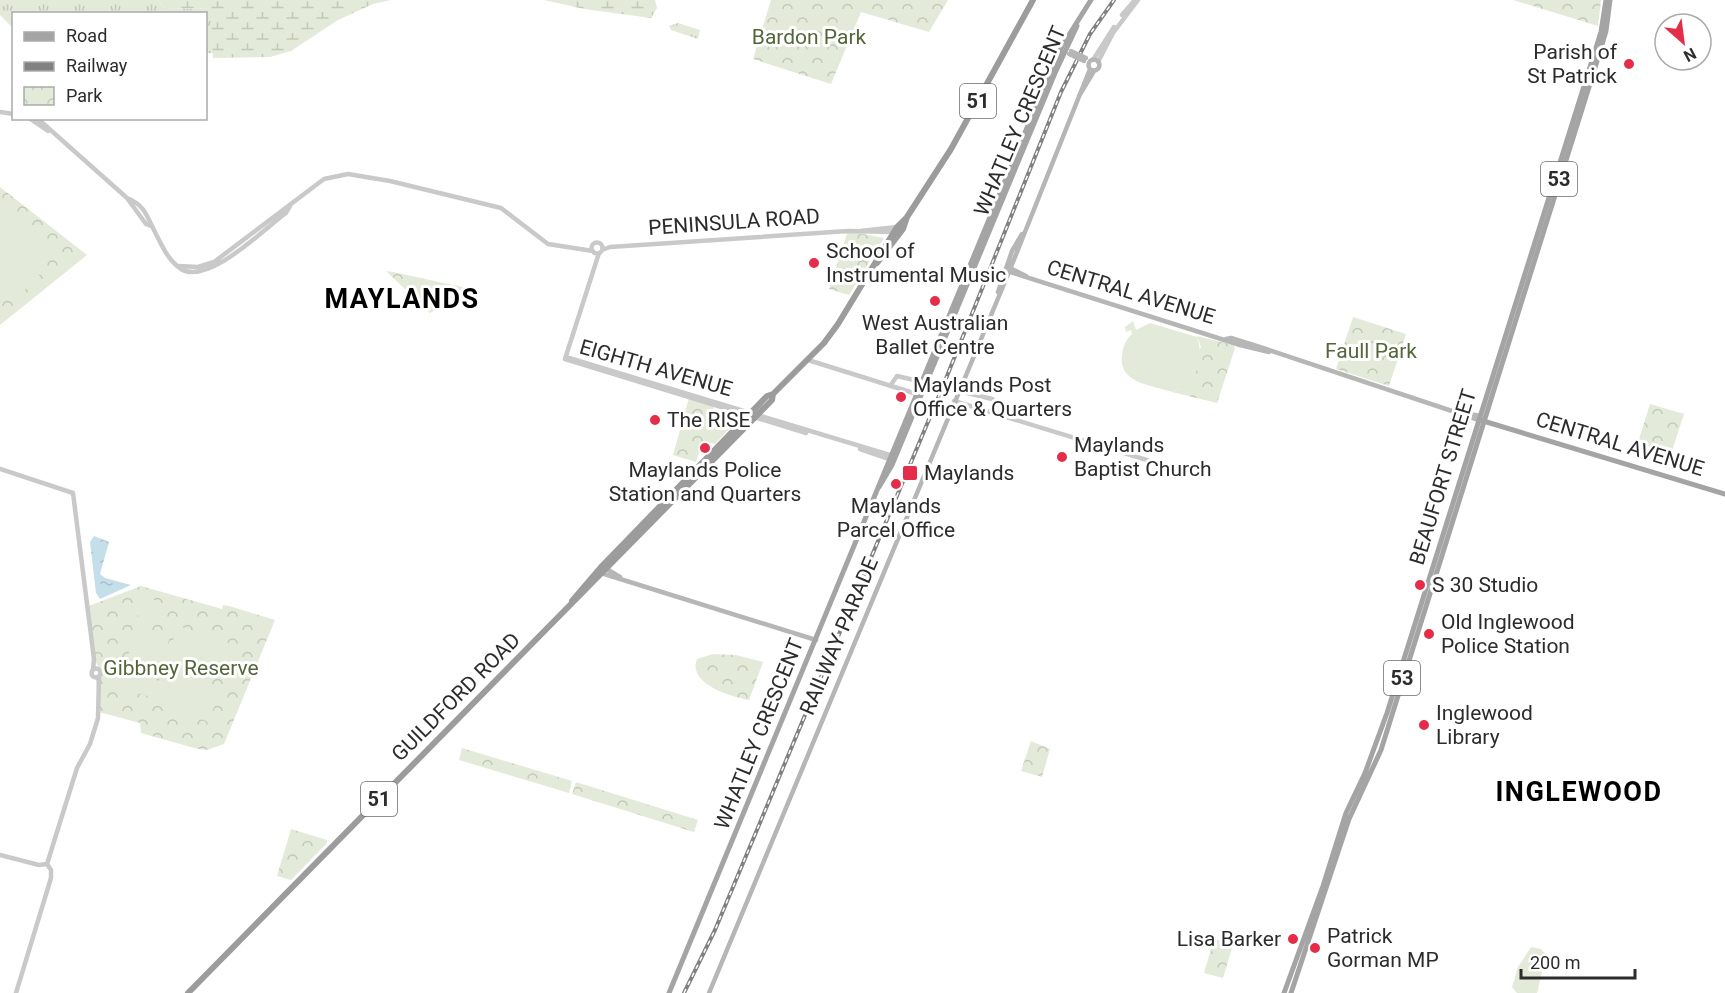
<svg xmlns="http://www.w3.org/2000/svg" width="1725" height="993" font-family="Roboto,sans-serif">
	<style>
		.grass { fill: url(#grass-tufts) }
		.wetland { fill: url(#wetland-marsh) }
		.park { fill: url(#park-crowns) }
		.garden { fill: #e3ead9 }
		.water { fill: url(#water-ripples) }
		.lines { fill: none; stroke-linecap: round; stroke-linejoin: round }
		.tertiary { stroke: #c9c9c9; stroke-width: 4.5 }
		.secondary { stroke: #b6b6b6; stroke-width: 4.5 }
		.primary { stroke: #a4a4a4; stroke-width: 5 }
		.trunk { stroke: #9c9c9c; stroke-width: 6 }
		.rail-casing { stroke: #818181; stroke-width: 4 }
		.rail { stroke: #fff; stroke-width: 1.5; stroke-dasharray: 4.5; stroke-linecap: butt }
		.tertiary-bridge { stroke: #c9c9c9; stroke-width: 4.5 }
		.secondary-bridge { stroke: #b6b6b6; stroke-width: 4.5 }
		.poi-dot { fill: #e32d49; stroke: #fff; stroke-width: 2 }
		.labels { text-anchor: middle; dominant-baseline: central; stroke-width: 6; stroke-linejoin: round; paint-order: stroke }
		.shield { fill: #fff; stroke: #6b6b6b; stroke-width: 1.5 }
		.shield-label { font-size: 20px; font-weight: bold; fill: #2c2c2c }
		.park-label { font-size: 21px; fill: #52663a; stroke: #fff }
		.poi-label { font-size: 21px; fill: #2c2c2c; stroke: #fff; text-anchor: start }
		.street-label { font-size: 21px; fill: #2c2c2c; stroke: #fff }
		.district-label { font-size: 27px; font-weight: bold; letter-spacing: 1.5px; fill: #000; stroke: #fff }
	</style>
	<defs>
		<pattern id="grass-tufts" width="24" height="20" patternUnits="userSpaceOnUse" patternTransform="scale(1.5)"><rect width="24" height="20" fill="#e3ead9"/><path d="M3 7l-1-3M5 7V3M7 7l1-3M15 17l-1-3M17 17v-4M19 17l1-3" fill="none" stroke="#c3c9ba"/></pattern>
		<pattern id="wetland-marsh" width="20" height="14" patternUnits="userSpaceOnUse" patternTransform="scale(1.5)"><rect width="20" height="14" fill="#e3ead9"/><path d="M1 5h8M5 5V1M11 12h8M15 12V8" fill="none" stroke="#c3c9ba"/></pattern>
		<pattern id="park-crowns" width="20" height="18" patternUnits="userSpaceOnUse" patternTransform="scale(1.5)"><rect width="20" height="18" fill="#e3ead9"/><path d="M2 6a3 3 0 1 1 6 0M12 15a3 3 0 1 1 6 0" fill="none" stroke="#c3c9ba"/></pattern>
		<pattern id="water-ripples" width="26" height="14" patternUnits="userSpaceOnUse" patternTransform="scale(1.5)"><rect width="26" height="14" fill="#c4deea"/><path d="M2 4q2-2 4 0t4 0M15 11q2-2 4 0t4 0" fill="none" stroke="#a9bfc9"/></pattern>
	</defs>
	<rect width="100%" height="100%" fill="#fff"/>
	<path class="grass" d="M0 0H158L165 8 212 9 213 53H206V14H14L13 28 0 15Z
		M678 23 700 30 698 39 671 30 669 26Z"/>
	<path class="wetland" d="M158 0H391L373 4 338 20 291 51 270 57 213 58 211 9 165 8Z
		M544 0H655L657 8 651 18 584 9Z"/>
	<path class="park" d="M771 0H948L929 32 861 12 831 84 753 59Z
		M1513 0H1601L1598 26Z
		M0 187 87 255 0 325Z
		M848 231 884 238 849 295 829 289Z
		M386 271 393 272 467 288 430 313Z
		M1353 317 1406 334 1389 386 1336 369Z
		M1197 336 1233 345 1235 348 1217 403 1172 392 1177 390 1201 347Z
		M689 398 714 406 709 422 729 429 715 444 703 441 696 462 673 455Z
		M1650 404 1684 414 1667 466 1634 455Z
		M141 586 222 609 223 605 229 606 275 620 224 744 207 750 198 749 141 733 140 723 99 712 96 677 102 673 94 659 86 607Z
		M713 654 736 655 763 662 749 700C732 697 687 684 697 659Z
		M1031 741 1050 749 1042 777 1021 771Z
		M462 748 572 781 569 793 459 760Z
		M576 782 698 820 694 832 572 794Z
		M291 829 327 840V843L291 880 277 876Z
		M1214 939 1233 945 1223 978 1204 973Z"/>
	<path class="garden" d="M0 206C26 219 58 239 41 272 33 289 18 294 0 298Z
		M1133 321 1136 330 1150 323 1197 337C1205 361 1197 383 1172 392 1151 385 1118 383 1122 355 1123 347 1126 339 1132 334L1131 330 1126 332 1125 327Z
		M142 596 158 601 156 609 139 604Z
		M138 607 155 612 152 620 136 615Z
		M178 626 235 645 223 678 167 658Z
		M136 630 169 640 151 697 118 687Z
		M163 669 220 689 209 722 152 701Z
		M1531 947 1541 949 1546 955 1537 993H1517L1512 987 1518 967Z"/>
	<path class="water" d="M94 536 109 542 100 574 105 578 131 585 100 599 96 593 90 542Z"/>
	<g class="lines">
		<path class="tertiary" d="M1122 15 1135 0
			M1093 60 1114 27
			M1098 62 1113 33 1138 0
			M0 112 14 114
			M29 118 48 131
			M37 118 127 198 146 224 151 226
			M127 198C145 205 147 217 155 232 162 246 168 260 181 269 208 286 265 228 286 213L290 206
			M860 231 897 227
			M591.5 248a5.5 5.5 0 1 1 11 0a5.5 5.5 0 1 1-11 0Z
			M602 250 610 247 848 231 895 232
			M178 266 198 267 214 262 324 179 348 174 390 181 501 208 548 244 593 251
			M565 359 569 358 893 456
			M565 359 806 433
			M565 359 599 253
			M808 360 920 395
			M890 386 897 376 914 380
			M992 399 1001 405V415
			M954 401 1199 476
			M860 449 892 460
			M0 469 73 493 94 659 93 670
			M91.5 673a4.5 4.5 0 1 1 9 0a4.5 4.5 0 1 1-9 0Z
			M0 855 39 865 47 864
			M47 864 77 768 90 744 98 718 99 676
			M16 993 51 878V870L47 864"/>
		<path class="secondary" d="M1088.5 65a5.5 5.5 0 1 1 11 0a5.5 5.5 0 1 1-11 0Z
			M1079 96 1094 71
			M1010 268 1026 276
			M1004 270 1240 345 1269 352
			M998 292 1012 251 1022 234
			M1226 339 1231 338 1266 349 1479 420
			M1460 412 1480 416
			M605 568 620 577
			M601 573 816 640
			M709 993 1009 272 1090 69"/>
		<path class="primary" d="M1480 420 1725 494
			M879 487 892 465 1055 73 1077 26
			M669 993 1043 89 1062 46 1091 0
			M1284 993 1323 886 1346 813 1365 773 1387 713 1601 32 1606 0
			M1291 993 1349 819 1381 750 1594 71 1606 31 1610 0"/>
		<path class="trunk" d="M877 263 903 229 907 217
			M572 601 602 566 767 396 773 394 824 343 838 324 897 227 907 217 951 149 1033 0
			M188 993 772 400 773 394"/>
		<defs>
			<path id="rail" d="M684 993 715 930 943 386 1061 92 1090 34 1114 0"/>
		</defs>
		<use href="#rail" class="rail-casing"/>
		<use href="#rail" class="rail"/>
		<path class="tertiary-bridge" d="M914 380 992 399"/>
		<path class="secondary-bridge" d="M1071 51 1086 58
			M1069 54 1084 61"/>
	</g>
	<g class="poi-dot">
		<circle cx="1629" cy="64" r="6"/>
		<circle cx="814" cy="263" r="6"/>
		<circle cx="935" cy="301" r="6"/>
		<circle cx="901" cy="397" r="6"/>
		<circle cx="655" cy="420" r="6"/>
		<circle cx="705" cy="448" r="6"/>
		<circle cx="1062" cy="457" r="6"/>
		<rect x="902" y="465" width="16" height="16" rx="3"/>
		<circle cx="896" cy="484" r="6"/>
		<circle cx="1420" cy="585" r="6"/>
		<circle cx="1429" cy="634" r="6"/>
		<circle cx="1424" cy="725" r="6"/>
		<circle cx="1293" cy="939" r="6"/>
		<circle cx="1315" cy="948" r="6"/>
	</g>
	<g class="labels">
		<g class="shield">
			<rect x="960" y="84" width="36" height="34" rx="4.5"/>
			<rect x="1541" y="162" width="36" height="34" rx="4.5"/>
			<rect x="1384" y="661" width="36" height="34" rx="4.5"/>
			<rect x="361" y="782" width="36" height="34" rx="4.5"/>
		</g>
		<g class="shield-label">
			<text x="978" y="101">51</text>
			<text x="1559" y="179">53</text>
			<text x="1402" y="678">53</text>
			<text x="379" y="799">51</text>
		</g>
		<g class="park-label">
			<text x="809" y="37">Bardon Park</text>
			<text x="1371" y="351">Faull Park</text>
			<text x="181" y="668">Gibbney Reserve</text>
		</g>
		<g class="poi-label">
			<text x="1617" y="52" text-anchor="end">Parish of<tspan x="1617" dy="24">St Patrick</tspan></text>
			<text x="826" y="251">School of<tspan x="826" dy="24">Instrumental Music</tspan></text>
			<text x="935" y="323" text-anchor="middle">West Australian<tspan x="935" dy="24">Ballet Centre</tspan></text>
			<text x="913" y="385">Maylands Post<tspan x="913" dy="24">Office &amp; Quarters</tspan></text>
			<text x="667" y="420">The RISE</text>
			<text x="1074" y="445">Maylands<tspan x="1074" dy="24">Baptist Church</tspan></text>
			<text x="705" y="470" text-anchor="middle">Maylands Police<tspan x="705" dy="24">Station and Quarters</tspan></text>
			<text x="924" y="473">Maylands</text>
			<text x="896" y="506" text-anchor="middle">Maylands<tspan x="896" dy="24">Parcel Office</tspan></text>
			<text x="1432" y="585">S 30 Studio</text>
			<text x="1441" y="622">Old Inglewood<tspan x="1441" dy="24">Police Station</tspan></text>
			<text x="1436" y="713">Inglewood<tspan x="1436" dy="24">Library</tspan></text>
			<text x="1327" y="936">Patrick<tspan x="1327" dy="24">Gorman MP</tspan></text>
			<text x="1281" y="939" text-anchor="end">Lisa Barker</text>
		</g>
		<g class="street-label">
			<text transform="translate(1020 121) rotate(-67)">WHATLEY CRESCENT</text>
			<text transform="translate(734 222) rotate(-4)">PENINSULA ROAD</text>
			<text transform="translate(1131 292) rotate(17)">CENTRAL AVENUE</text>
			<text transform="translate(656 368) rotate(16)">EIGHTH AVENUE</text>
			<text transform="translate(1620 444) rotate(17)">CENTRAL AVENUE</text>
			<text transform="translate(1443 477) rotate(-73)">BEAUFORT STREET</text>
			<text transform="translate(839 636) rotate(-67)">RAILWAY PARADE</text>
			<text transform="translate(456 697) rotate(-45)">GUILDFORD ROAD</text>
			<text transform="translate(759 734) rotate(-68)">WHATLEY CRESCENT</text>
		</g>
		<g class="district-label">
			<text x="402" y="299">MAYLANDS</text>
			<text x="1579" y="792">INGLEWOOD</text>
		</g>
	</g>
	<rect x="12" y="12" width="195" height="108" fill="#ffffff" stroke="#ababab" stroke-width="1.5"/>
	<rect x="24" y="32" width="30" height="9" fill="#a4a4a4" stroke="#ababab" stroke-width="1.5"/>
	<text x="66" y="42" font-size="18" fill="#2c2c2c">Road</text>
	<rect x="24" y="62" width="30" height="9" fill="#818181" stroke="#ababab" stroke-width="1.5"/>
	<text x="66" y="72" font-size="18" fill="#2c2c2c">Railway</text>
	<rect x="24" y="87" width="30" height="18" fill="url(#park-crowns)" stroke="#ababab" stroke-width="1.5"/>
	<text x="66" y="102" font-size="18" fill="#2c2c2c">Park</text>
	<g transform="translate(1683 42) rotate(152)"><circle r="28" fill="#ffffff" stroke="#ababab" stroke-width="1.5"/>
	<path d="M0-4.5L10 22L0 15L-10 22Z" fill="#e32d49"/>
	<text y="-9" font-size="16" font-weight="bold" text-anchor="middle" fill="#2c2c2c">N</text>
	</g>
	<path d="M1521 969v9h114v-9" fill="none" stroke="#2c2c2c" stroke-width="3"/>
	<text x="1530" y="969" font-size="18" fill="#2c2c2c" stroke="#ffffff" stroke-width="4.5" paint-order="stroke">200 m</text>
</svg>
